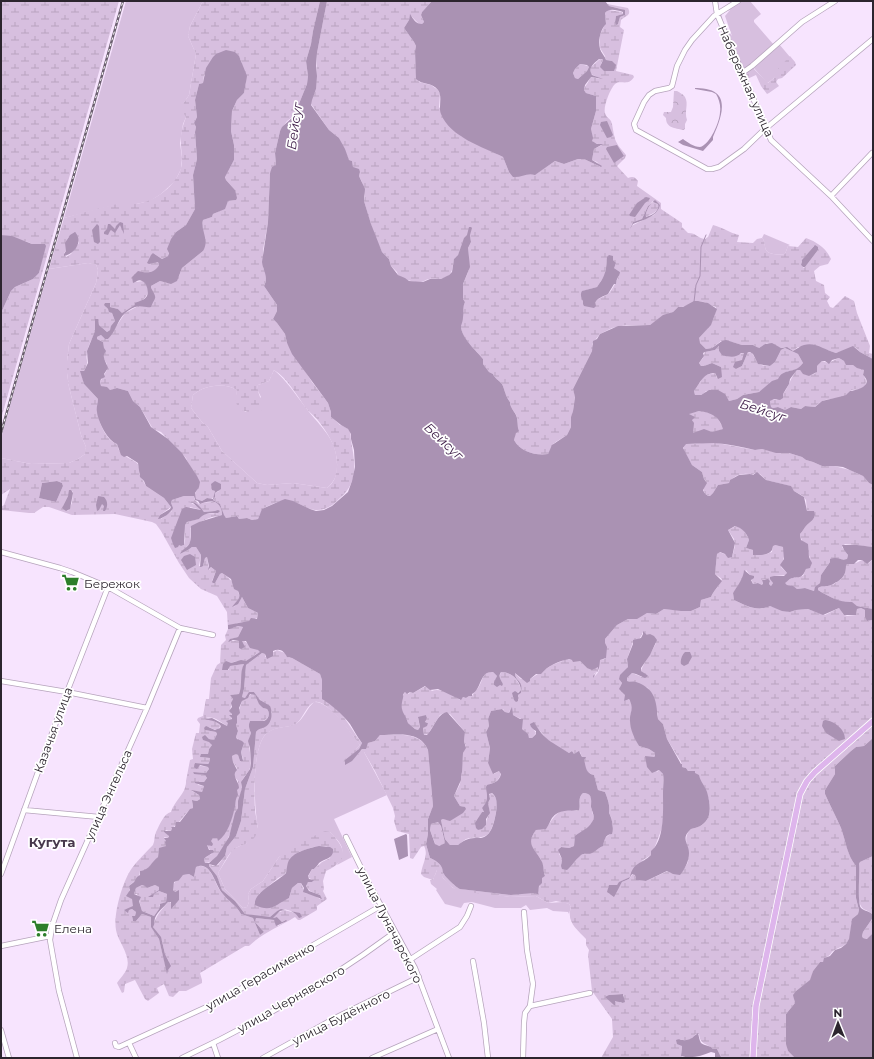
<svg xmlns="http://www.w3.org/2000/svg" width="874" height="1059" font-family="Montserrat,sans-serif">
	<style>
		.green { fill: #d7bfdf }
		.forest { fill: url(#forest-crowns) }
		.wetland { fill: url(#wetland-marsh); fill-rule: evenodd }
		.water { fill: #aa92b3; fill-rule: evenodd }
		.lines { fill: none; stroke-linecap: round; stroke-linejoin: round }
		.stream { stroke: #aa92b3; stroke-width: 1 }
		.minor-casing { stroke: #b6a4bc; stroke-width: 6 }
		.major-casing { stroke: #fff; stroke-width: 7 }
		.minor { stroke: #fff; stroke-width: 4.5 }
		.major { stroke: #deb5ec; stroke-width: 5.5 }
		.rail-casing { stroke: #6a5f6e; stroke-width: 2.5 }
		.rail { stroke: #fff; stroke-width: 1; stroke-dasharray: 3; stroke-linecap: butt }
		.labels { text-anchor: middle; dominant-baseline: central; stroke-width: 3.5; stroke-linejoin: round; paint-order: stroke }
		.street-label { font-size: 12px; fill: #2c252e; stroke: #fff }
		.poi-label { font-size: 12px; fill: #2c252e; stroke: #fff; text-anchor: start }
		.water-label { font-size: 13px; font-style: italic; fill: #42214c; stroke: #fff }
		.neighbourhood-label { font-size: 13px; font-weight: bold; fill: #47384c; stroke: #fff }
	</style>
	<defs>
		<pattern id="forest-crowns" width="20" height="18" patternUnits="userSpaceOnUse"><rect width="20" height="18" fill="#d7bfdf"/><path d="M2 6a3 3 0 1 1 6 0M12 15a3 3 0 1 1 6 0" fill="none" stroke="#b9a4c0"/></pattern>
		<pattern id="wetland-marsh" width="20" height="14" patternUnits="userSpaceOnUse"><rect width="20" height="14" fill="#d7bfdf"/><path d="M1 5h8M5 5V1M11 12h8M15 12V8" fill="none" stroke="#b9a4c0"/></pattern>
	</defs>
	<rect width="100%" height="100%" fill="#f7e4fe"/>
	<path class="green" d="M126 1H203L190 26 188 36 196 54 189 95 183 104 186 117 183 124 180 143 182 158 181 169 175 181 161 194 150 201 136 204H119L64 218Z
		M740 1H750L761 14 754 20V22L774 45 743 71 719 14 721 13 724 25 732 36 725 16 730 10 723 12Z
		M779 44 790 57C785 63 774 81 767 83L753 67Z
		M764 234 790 245 788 246 785 254C780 255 769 255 766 250 764 246 766 242 762 238Z
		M88 263 96 264 98 270 96 283 69 344 67 361V373L69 387 81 435 86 447 85 454 78 459 69 463 31 464 1 458V438L49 269Z
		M274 370C287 381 296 395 306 408 321 428 338 439 337 467 337 476 334 482 327 488L293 483 267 485 257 483 222 451 208 427 202 422 191 408 193 395C204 385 224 382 237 390 236 402 236 406 246 412L261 397 257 389 258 385 269 381Z
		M314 702C330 701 351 733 360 745L356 749 364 752 387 795 334 819 352 857 337 865C347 848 342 845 330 832L279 857 263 881 251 889 248 894 249 902 247 907 243 908 225 889 218 873 233 849 247 843 258 827C254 806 251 749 266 734 275 725 288 729 297 723 304 718 307 708 314 702Z
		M437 870H440L443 878 453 888 510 897 536 896 548 903 563 902 569 904 571 907 569 914 568 912 553 911 547 908 530 910 526 905 521 908H495L472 902 464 903 461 908 445 904 436 890 437 889 431 884 430 880H433Z"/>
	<path class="forest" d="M674 91H677C680 93 683 94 685 97 689 104 684 111 687 120L685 124V129L683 130C675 128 666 128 666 118L663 115 664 112H671L673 107Z"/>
	<path class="wetland" d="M1 1H119L1 419V313L11 291 15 287 33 279 39 273 45 244H32L28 242 1 235Z
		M203 1H320L313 31 311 44 306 61 308 76 307 84 294 116 287 121 280 131 275 153 276 165 270 173 268 222 263 250V268L266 272 267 277 264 286 277 305V311L273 319 277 323 285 334 287 343 312 382 328 403 331 412V417C334 419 337 422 340 425 343 426 346 427 348 429 352 432 350 436 351 440 355 464 359 482 339 499 334 504 330 507 324 509 306 515 297 494 275 503 271 505 267 506 264 508 261 511 260 515 258 519L252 520 247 518 239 519 237 516 226 518C219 511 226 506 213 500L215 497V493L219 491 213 490 215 491 214 497 211 499 207 498 202 501 196 499 195 494C204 477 191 472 186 458L161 432 153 429 140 407 133 401 128 391 117 388 110 390 101 386 100 382 107 370V364L104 359V353L103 342 97 339V337L101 335 105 339H108L125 313 140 305 148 307 151 286 160 281 168 283 179 276 182 268 203 251V229L202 225 203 220 212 217 213 214C222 210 223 210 228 201L236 200 235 190 226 180 225 176 234 160V145L231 131 232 111 237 100 244 93 246 82 241 60 235 52 204 75 203 83 199 84 195 100 197 117 194 123 196 127 195 132 197 159 193 175 195 209 186 225 176 232 173 237 168 256 162 259 153 253 155 262H158L159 265C156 272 149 273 142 272L136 282 143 281C159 296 133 306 122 313L118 309 110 307V303L106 307 112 313 115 321 110 330 107 332 99 325 98 322H95C98 333 88 342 87 353 85 361 90 360 84 371H81L84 384 98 399C98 404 97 410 98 415 99 424 108 442 117 444 118 446 118 449 119 450 123 457 133 459 138 464L140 471 139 474 146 486 164 498 171 507 160 515 161 519 172 511 171 503 172 500 184 496H194V499L199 504C211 501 222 499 222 515 218 517 216 516 212 517 204 520 197 523 190 528L191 542 180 554 188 550 192 547H196L201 555 199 566H203L205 558 207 557 209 570 211 567 216 571 212 581 215 583 220 574 222 573C229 577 241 590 239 598 239 601 236 603 234 607L242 597 248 608 258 613 257 618 248 622 237 623 232 628 238 626 243 627 238 637 231 639 232 641H239V648L242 641H244L260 651V653L256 654 248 661C235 661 232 660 223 670H229V666L244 664C240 674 243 684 239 694L230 695 233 699 230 710 232 715H230L232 718 227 726C220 722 215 716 206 718L216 722 221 726 217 730 213 729 209 727 205 730 216 732 217 734 214 740 209 739 206 735 212 745 209 749 208 754 200 757 210 758 209 763 208 764 195 763V765L208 767 209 769 206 773 193 772V773L205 775 207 778 204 782H197L198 785 204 786 202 792 192 791 199 795 200 799 197 801 193 800 192 803 193 808C186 810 180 824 172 828L171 831 166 830 164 832 169 835 168 838 164 837 166 841V846L159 850 158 857 148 868 145 870 140 871 139 877 129 886 130 888C128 896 131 895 133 901 133 903 133 905 133 907L125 910 128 912 129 910 132 909 136 912 135 916 132 917 133 921H136L142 914 151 917V926L159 939 167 972 169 962 165 954 162 941 153 927C156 915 160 912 168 902L169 901 172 904H174L179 900 178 891 174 892C170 885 177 879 183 875L189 874 194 877 196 867C212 861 214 885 222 893 228 901 236 905 241 914L253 918 260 935 264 932 255 922 256 918 274 920 278 926 283 923 286 920 282 922 277 917 273 918C279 909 287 909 297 914L298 913 284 909 277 911 269 918 245 914 235 901 222 890 217 876 209 866V864L213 866 218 865 225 856 227 847 236 836 241 821 245 789 253 767 256 732C263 721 269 729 272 712 266 704 259 700 254 692L248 694 245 698 242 697 244 689 246 665 262 653 265 654V657L277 650 285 653 289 658H292L320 674 322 680 323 700C340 705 351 730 362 743L359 749 345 760 359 754 362 749H365L368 743 375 741 380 735C397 735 420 731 428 750L433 806 428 819V834L426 844 430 858C435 860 440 863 442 868 443 871 442 872 444 874 445 877 457 888 460 889L511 895 533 892 537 894 542 877 545 876C543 870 543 865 541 860 535 849 524 844 536 830L547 827C554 817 558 808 572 810 574 810 576 811 579 810 581 804 577 798 583 793L589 794 591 797V808L594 818 592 824 575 838 574 846 569 848 560 847 559 854 562 859 561 864 569 868 579 856 601 847 604 839 610 834 613 826 611 817 609 813C610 805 608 800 605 792L598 790 594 775C586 773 582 765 584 758L582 757 580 752 574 754 572 751 569 753C562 749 555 746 549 741 542 735 541 728 530 725L536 733 532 738H529L526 733 522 729 521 719 513 715 510 710 509 713 505 712 503 709 491 711 488 719 489 726 486 732 490 748 488 763 494 774 499 771 501 772C500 779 496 783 490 784 489 786 487 788 487 791 486 798 490 801 482 808L484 812H482C479 819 475 821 478 830L486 825C486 819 488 818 489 813 490 810 488 806 488 803L490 799 489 795 491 793C494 795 497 799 497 803 497 811 493 831 487 835 480 839 473 836 466 839 463 841 461 843 458 845H450L445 839 441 820 443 819C454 822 453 816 463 812L464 807 460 806 454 796 460 784 463 753 466 746 464 741 465 732 450 714 444 713 440 715 428 734 424 735 423 728 428 723 424 721 427 718 426 715 418 718 420 727 418 730 415 729 408 723C407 719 405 718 403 714 400 707 400 698 405 692L409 694 410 692 413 693 426 686 432 691C439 687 454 695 460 700L463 697 466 698 469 696H472C473 693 476 691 478 688 483 681 482 671 493 672L497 676 494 684 495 686 503 684 499 678 501 672C512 672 519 681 521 690L513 696 514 699 518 700V695L521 693C524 684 515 681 515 673L521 679H530L552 665 567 659 580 661 587 668 598 667V671L594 674 595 676C601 670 599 667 599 660L605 659V639L617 625 628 619 647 613 656 614 664 609 691 611 700 607 701 600 711 597C714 590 719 587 722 579L715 574 717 554 719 552 732 557 735 546 734 539 728 530 736 526C742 528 747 533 749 540L746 548 753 550 755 555 760 554 764 555 772 552 773 545H775L783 547C786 554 783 560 781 567L787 573 786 575 774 576 772 580 773 583 771 586 769 584 770 581 765 579 762 580 763 582 762 585 758 583 753 584 750 575 746 570C742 578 739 587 733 593L734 600C746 606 757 612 770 606L790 612 796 610 808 609 825 615 839 608 841 610 843 614 847 616 856 615 857 609 861 608 865 610V615L868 621 873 620V717L811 772 806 778 799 791 753 1009 751 1058H720L721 1057 717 1049H713C707 1043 700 1045 699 1034H696C692 1040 686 1042 680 1039L682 1046 681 1053 682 1057 684 1058H601L613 1037 612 1019 592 991 588 955 589 950 586 945V939C577 929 566 922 571 907L569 904 556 901 548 903 536 896 510 897 459 891C450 887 443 880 439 870H437L433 880 424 877 421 874C422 864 429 855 424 846L421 847 413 859 410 858 409 834 397 831 394 821 395 816 393 808 375 771 364 752 348 766 343 765 344 760 360 745C353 736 326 698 315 702 306 705 304 717 297 723 289 729 276 725 266 734 253 747 254 793 255 811 256 819 260 827 256 835 251 845 240 844 233 850 228 854 222 867 218 873L225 889 243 908 247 907 249 902 248 894 251 889 263 881 279 857 294 845 325 831 330 832C346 849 350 859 326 871L323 881 324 889 323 891 327 899 317 906V910L300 920H298L295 917C279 927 262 933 249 946H245L200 973 202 980V983L186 991H179L173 997 169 996 164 984 157 988 159 993 148 1001 145 999 135 980 125 984 124 992 122 993 117 983C120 978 125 974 127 968 131 955 118 942 116 930 113 914 123 880 132 868 138 860 146 852 153 845 155 841 154 836 156 832 159 826 164 813 171 812 174 801 187 793 186 781L190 760 193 759 192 749 196 733H199L200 724 197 720 198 718 203 716 206 699H209L211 678 217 665 220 663 221 645 226 640 225 636 228 629 227 612 217 596 201 589 189 578 179 563 161 531 156 524 152 522 115 514 72 515 49 507H43L34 513H29L1 510V507L4 505 10 489 1 495V458L31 464 69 463 78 459 85 454 86 447 81 435 69 387 67 373V361L69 344 96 283 98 270 96 264 88 263 49 269 64 218C81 213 99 208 117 204 123 203 129 204 135 204 154 202 173 188 180 171 184 161 181 153 181 144 180 135 183 125 186 117L182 111 183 104 189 95 196 54 188 36 190 26ZM68 237 78 240 79 243 71 254 66 257 64 253 66 251ZM274 370C287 378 296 394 305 407 308 411 312 414 316 418 328 433 338 448 337 467 336 477 334 483 327 488L293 483 267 485 257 483 222 451 208 427 202 422 191 408 193 395C204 385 224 382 237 390 237 393 235 397 236 401 237 413 252 413 261 411 264 399 256 393 258 385L269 381ZM57 481 62 483 63 486 56 502 39 498 42 483ZM73 491 72 503 68 511 63 506 68 496ZM189 502C195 502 201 507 204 512L215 511 218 513 205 514 201 515 199 519C175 523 189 529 184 545L181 546 180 545H178L172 536 190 507 201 510 199 507ZM643 632 647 635 656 643C653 650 642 666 641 671L643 673 642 677 632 673 627 678V681L634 682 648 688 658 714V719L663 724 667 739 681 762 682 767 686 768 688 771H692C708 786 723 824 691 829 681 838 690 850 688 862 687 865 684 868 683 870L671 873 668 871 646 881 637 880 635 877V875L633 874 629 879 622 882 615 893 609 894 608 888 612 885H617L620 882 630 877 643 860 651 855 654 849 662 828 663 820 664 802 663 774 659 770 657 772 649 757H654L655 756V753L649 749 639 746C635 737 630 728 630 718 630 714 633 710 632 705 632 702 622 692 620 687L622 683C616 676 624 674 628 667L627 659 633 642 640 638ZM326 846 332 849 330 858 322 862 314 869H312L308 877 309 878 313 880 312 882H308L306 884C307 892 314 892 320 895V899L314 895 305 893 301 883H298L292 888 289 898 264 907 259 906V894L278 878 284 875 299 852 313 847ZM622 994 624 995V1003H621L618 1001H615L613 1003 609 1000V995Z
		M327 1H432L422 12 421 15 424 22 422 24H419L410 15 409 20 404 28 414 42 416 46 415 51 416 72 419 82 431 85 438 90 440 94 439 107 461 136 503 157 509 172 536 174 555 161 564 164 578 159H584L601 167 597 162 592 160 594 149 602 145 594 143 592 141 591 129 596 111V96L586 93 584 90C585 85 589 83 590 77L601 79 591 74V67L601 58 603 60 601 64 612 61 606 60 605 56 600 48V35L606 22 605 13 608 10 622 12 623 14 616 16 615 22 618 24 620 17 625 15 622 9 609 6 607 4 628 8C632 16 625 16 621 20L620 27 624 30 616 71 633 75 634 77C628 87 620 79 615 84 610 89 603 107 605 113 606 117 609 118 611 121 613 126 613 133 615 139 617 145 622 150 626 155L625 158 617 166 628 178C633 176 635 177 638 181L637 186 661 203V209L682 223V227L688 233C697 233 697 238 705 239L708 237 713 225C722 227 730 233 739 235L737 242 753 243 757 239 762 238C766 242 764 246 766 250 769 255 780 255 785 254L788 246 798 247 806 238C817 242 826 248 831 259L828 264 820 266 814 271 816 281 824 285 825 293 830 297 827 301 830 307 833 308 845 296 854 301 857 313 870 346 869 353 873 354V359L860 352 855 347 836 353 824 349 798 347 793 351 784 347 781 348 767 343 759 348 753 345H742L732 342 721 341 712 348 706 349 698 341 699 338C708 328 715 321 716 307 709 305 704 300 697 302 690 303 685 308 678 307L673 312 663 316 650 325H626L612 328 600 334 592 344 593 348 592 351 573 389 575 396 573 411 571 419V427L567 435 554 443 548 454C537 456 520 452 514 440 515 432 519 425 517 417 515 411 510 409 510 402 505 396 505 390 502 384 499 380 495 379 493 374L489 372 483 364V359C477 351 462 339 461 327 461 321 464 315 462 308L465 302 463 299V284L469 270 468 248 471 242 470 235C461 238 462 249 458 255 456 258 455 257 454 260 452 268 453 275 444 278 440 280 434 278 429 279 426 279 424 282 421 282 413 283 404 279 398 275L397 272 391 266 389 259 382 252 374 235 364 201 365 196 362 182 359 176 360 172 353 168 352 161 349 160 339 138 329 130 311 104V100L316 89 317 53ZM653 201 660 205 654 215 631 226 633 222 642 219 648 206ZM814 246 818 250 804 268 801 265V262ZM613 258V260L616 264 614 266V268L620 272C619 277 612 291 608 294 603 298 598 297 595 303L583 304V291L597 287 605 275 607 260Z
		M790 56 795 62 796 65 782 78 778 79 776 82 779 86 769 93 767 94 761 86 756 75 747 79 744 74 753 67 754 69 768 83 774 78 775 72Z
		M580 64 588 66 589 67 587 71 578 79 575 78 573 73 575 69Z
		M654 202 658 204C660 211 652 214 646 217 645 213 649 204 654 202Z
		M719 346 720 347 719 351C728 361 734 354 744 353L745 354 742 361 735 364 736 369 742 366 748 352 752 353C758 362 756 366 770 366L775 362 781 350 785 348 798 354 803 363C795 375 784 367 779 379L759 392 743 395 737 399 729 401C721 391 719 390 706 391 703 395 700 396 695 395L694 391 705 375 715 373 717 378 721 373V367L712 363 704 366H701L699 363 703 358 705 352 715 350Z
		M839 358 849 364 853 365 864 370 863 375C867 379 867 386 862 389 859 390 855 389 852 390 849 391 848 395 845 396 839 399 832 398 825 400 821 401 818 404 815 407L805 406 801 409 791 407 785 410 778 407 773 408 771 407 770 401 772 399 777 400C790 389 788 381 797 370H800C805 375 808 377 816 373L817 366 822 361 828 363Z
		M699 411C706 412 714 412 718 419 720 422 721 425 723 428V429C720 430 715 432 712 432 705 432 701 429 695 434L693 433V422L689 414 690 413Z
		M702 443H717L755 450 762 449 779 453H789L802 457 806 460 813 462 822 466H834L850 470 863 476 869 483 873 485V547L845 544 842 547 848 555 847 559H830V562L821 575 820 583 816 587 814 591 805 588 797 589 785 584V582L792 578 803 576 806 569 811 566C812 555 802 545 800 534 803 531 804 528 806 526 810 521 813 522 815 515L812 511H807L806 500 803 496 794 491 790 486 766 480 760 474 755 473 752 475C745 472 733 475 729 483L718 485 713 493 710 496 705 494 703 488 706 484V481L704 479 702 472 692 465 683 450 685 444H695Z
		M873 559V609L857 606 850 602C842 605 825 594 818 590V588C823 585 826 586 831 585 833 585 835 583 837 582 844 577 846 574 846 565L848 564 856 563 862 560 869 563Z
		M251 694 255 695 263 708 267 709C271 714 268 719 263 721H250C248 725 249 729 251 733 246 744 253 757 250 768 247 776 239 779 242 788L238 808 237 810C234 824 223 862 205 863L204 859 209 855 212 854 207 845 213 838H217L218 840 230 823 235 806 238 781 234 776 237 768 233 762 232 756 236 754 238 755 240 761 243 759 241 752 243 746 236 737 238 731 236 725 237 723V716L242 701 243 699H246Z
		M873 724V738L864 746 856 747 851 751 835 766V774L825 790V794C830 805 836 817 841 828 846 841 847 855 856 866V898L859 910 858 914C848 920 853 931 849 940 845 947 839 947 833 951 830 954 830 956 826 957L823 962H820L813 971 811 980 796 991 794 999 795 1003 786 1014 787 1031 786 1039 788 1051 795 1058H756L758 1006 803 794 809 782 816 774Z
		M437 822 440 823 445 843 439 846H436L430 830 431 824Z
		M873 856V933L868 939 863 938 862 936 863 932 872 919V914C866 908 862 912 859 901V864L860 862Z
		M142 885 146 886 147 888 155 885 160 887 159 890 149 897H152L154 894 159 891 167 894 166 902 159 905V909L154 916 142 911C141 908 139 898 137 894H134L136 888Z"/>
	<path class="water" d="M320 1H327L317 53 316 66 317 76 316 89 312 100 311 105 329 130 339 138 345 149 349 160 352 161 353 167 359 169 360 172 359 176 365 189 364 201 371 224 382 252 389 259 391 266 398 275 405 278 409 281 423 282 430 279H441L449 275 452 272 454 259 458 255 464 238 467 235 469 227H471L472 228 470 235 471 242 468 248 470 267 463 284V299L465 302C462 309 464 310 463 317 463 320 462 323 461 326 461 338 477 351 483 359V364L489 372 493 374C495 379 499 380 502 384 505 390 505 396 510 402 510 409 516 412 517 418 518 422 517 427 519 431L516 433 514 440C520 452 537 456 548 454L552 445 567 435 571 427V417L573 411 575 397 573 389 592 351 593 341 597 339 600 334 618 326 650 325 663 315 673 312 678 307H683L694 301H698L708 303 717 309 711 325 699 338 700 343 706 349 712 348 722 341 726 340 742 345H753L759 348 765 344 772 343 781 348 787 347 793 351C797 349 800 346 804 345 816 342 824 350 836 353L853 346 860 352 873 359V485L869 483 863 476 843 467 834 466H822L813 462 806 460 802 457 789 453H776L762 449 755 450C742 447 728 444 714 443 704 443 695 444 686 444L683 448 692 465 702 472 704 479 707 483 703 490C704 493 707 496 710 496L713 493 718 485 729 483 730 480 739 475 750 474 753 475 757 472 766 480 791 486 794 491 804 497 807 511H814L815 515C813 522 810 521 806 526 804 528 803 531 800 534L801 540 808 544 809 557 812 563 810 568 806 569C801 581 799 575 790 579 788 580 787 582 785 583L787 585 793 586 797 589 805 588 814 591 815 587 820 583 821 575 830 562V559C839 556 840 561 847 559L848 555 844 550 842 545H857L873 547V559L867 564 866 563 862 560H858L854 564H848L846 565C846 574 844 577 837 582 835 582 833 585 831 585 826 587 823 585 818 588V590C828 596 840 603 852 602L857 606 873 609V620L867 621 865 617V610L861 608 857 609 856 615H844L839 608 823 615 808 609 796 610 790 612 782 611 770 606C758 612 746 606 734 600L733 593C737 587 744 577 744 570L750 575 754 576V578L751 580 753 584 758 583 762 585 763 583 762 580 768 579 770 581 769 584 771 586 773 583 770 579V577L774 576H784L787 573 780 565 784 559 783 547 775 545 773 546 772 550C768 556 759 555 753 555V550L746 548 749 540C747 533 742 528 735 526L728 530 735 543 732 557 728 558 725 554 720 552 717 554 715 574 722 581C718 587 714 590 711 597L701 600 700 607 691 611H681L664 609 656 614 647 613 637 619H628L617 625 605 639V643L607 647 606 658 600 660C599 672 599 668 593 678V676L598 671V667L592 670 587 668 580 661 573 662 572 660 569 659C559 661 547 666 541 674H536L530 679V681L527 683 515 673C515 682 524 680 521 693L518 695V701L516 702 514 700 512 693 515 691 518 693 521 690C520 681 512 672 501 672 498 677 500 678 503 684L502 686 500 685 497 687 494 685V682L497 676 493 672C479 671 482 689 472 694V696H469L466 698 463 697 461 700 438 689 430 690 425 686 413 693 410 692 407 694 405 692C401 697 404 693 403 698 399 712 405 712 408 723L415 729 418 730 420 727 418 717 426 715 427 718 425 722 428 723 427 726 423 728 424 735H427C434 728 437 714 447 712L465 732 464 741 466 748 463 753 462 772 461 775V780L454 796 460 806 465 807 466 809 463 813 450 821 443 819 441 820 445 839 450 845H458C463 841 468 838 475 838 476 837 480 838 481 838 492 836 494 822 496 813 497 805 498 798 492 793L489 794 490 799 488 803 490 813 486 819V825L482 829 478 830 476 828 475 823 482 812H484L482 808C489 800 487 797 486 787L487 785C494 783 499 782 501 774L499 771 493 774 488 763 490 748 486 732 489 726 488 719 491 711 502 709 505 712 509 713 512 707 513 715 520 719H523L522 729 528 734 529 738H532L536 734V731C534 730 530 727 530 724L534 722C544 740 552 742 569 753L572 751 574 754 579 751 582 757H586L584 760C586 766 585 773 594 775L598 790 605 792C608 800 610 805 609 813 612 818 614 828 612 834 605 834 604 841 603 846 598 848 596 851 592 853 588 855 584 852 580 856 575 860 572 866 567 870L562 869 561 866 562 859 558 850 561 847 569 848 574 846 575 836C581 831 588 829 592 822 596 817 592 812 591 807 591 800 593 793 583 793 577 798 581 805 579 810 569 811 559 809 552 818 550 821 549 825 546 829L536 830C525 844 535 849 541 860 544 864 543 871 545 876L542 878V883L539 886 538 894H537L533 893 511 895 460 889C457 888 445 877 444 874 442 872 443 871 442 868 440 863 435 860 430 858L426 844 428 834V819L433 806 428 750C420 730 397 735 380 735L375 741 368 743 366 749H362L352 761 345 765V760L359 749 362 743C357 737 354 730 350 724 342 714 332 705 322 699V680L320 674 292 658 287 657C284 651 280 648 273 651V656L267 659 265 654 262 653 246 665 244 689 242 697 245 698 249 692H254L260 700 270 706C273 713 272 723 265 727 261 729 259 728 256 732L253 767 245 789 241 821 236 836 227 847 225 856 216 866 209 864V866L217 876 222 890 235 901 245 914 270 917 277 911 281 909 300 913 302 917 299 918C295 911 287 909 280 911L273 918 277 917 282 922 286 920 287 921 276 926 274 920 256 918 255 922 264 932 260 935 253 918 241 914C236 905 228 901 222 893 215 885 211 860 196 867L194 877 189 874 183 875 179 880 174 882 173 890 175 892 179 890V900L171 909V902H168C164 907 158 911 155 918 154 922 155 924 153 927L161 937 165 954 171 966 168 970 167 974 159 939 151 927V917L142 914 136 921H133L132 916H135L136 912 132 909 129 910 128 913 124 910 133 906 132 899 126 896 130 890 129 886 134 882 137 877 140 875V871C150 870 151 862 158 857L159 848 166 846 165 842 166 841 164 838H168L169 836 164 832V831H171L172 828 171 827H175L176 822H180L190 809 193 808 192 800 197 801 200 799 199 795 191 790 202 792 204 786 195 783V782H204L207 778 205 775 194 774 193 772 206 773 209 769 208 767 200 765 197 769 195 768 194 767 195 763 208 764 209 763 210 758 200 757 201 754H208L209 749 212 745 209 742 203 740 202 737 205 735 209 739 214 740 217 734 216 732 205 730 204 728 206 726 215 730 220 728 221 726C216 720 210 721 205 719L212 718 227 726 228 723 226 721 232 719V718L229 715H232V714L229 711 232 707 231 703 233 699 230 695 239 694C243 684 239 673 244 664L230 666 228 670H222L223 664 226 661 231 663 241 660 246 661 260 652 258 650 250 648 246 641H242L245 647 241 649 239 648V641L233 640 228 642 230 639 238 637 243 627 238 626 230 629H228V625L249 621 251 618 257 619 258 613 248 608 242 597 238 604 232 607C236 601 242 599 238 591L234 589 231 579 222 573 220 574 215 583H213L212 582 216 571 211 567 208 570 209 566 207 557 205 558 203 566 201 567H200L201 555 196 547H192L188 550 180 554C182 549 189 547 190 542 192 537 190 531 191 526L199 522 222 515C222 501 211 499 200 504L198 501 195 500 194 496H184L172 500 171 503 173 508C171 513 162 519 158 519L160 515 170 509 171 507 164 498 146 486 144 481 140 477 138 463 127 456 124 457 121 455 117 444C108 441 98 422 97 412 96 408 98 403 98 399L84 384 80 371H84L88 363 87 351 95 331V319H98L99 325 107 332 110 330 111 326 115 321 112 313 109 312 108 309 104 305 105 303H110V307L118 309 122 313 135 305V303C139 301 145 300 147 296 149 292 147 283 142 281 139 279 136 282 133 283L132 277 138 271C146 273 154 274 159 265L158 262 149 264 147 263 151 255 153 253 162 259 168 256 169 253 167 249 171 239 176 232 186 225 195 209 193 175 197 159 195 132 196 127 194 123 197 117 195 100 199 84 203 83 206 68 213 57 216 54 226 50 235 52 239 56 247 76 246 82 244 93 237 100 232 111 231 131 234 145V160L225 177 226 180 235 190 237 198 236 200 228 201 225 209 213 214 212 217 203 220C200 230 210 240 203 251L182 268 177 281 171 284 160 281 151 286V288C158 300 155 296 151 307 145 308 142 305 135 307 116 315 120 327 108 339H105L101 335 97 337V339L103 342 104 348 106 351C101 357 106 361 108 368L104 374 105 377 101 379 100 382 101 386 107 387 110 390 117 388 128 391 133 401 140 407 151 427 168 439 182 453 197 476 200 482 199 487 195 493 196 499 202 501 207 498 213 499 215 491 212 490 211 484 215 481 221 484V489L215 493V497L213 500 220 504 224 515 226 518 237 516 239 519 247 518 252 520 258 519 262 509 280 501 285 499 293 501 310 509 316 511 324 510 332 506 348 492 352 481 355 467 354 450 351 439V434L348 429 341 425 331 417V412L328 403 292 354 287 343 285 334 277 323 273 319 277 311V305L264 286C269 276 263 271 262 262L268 222 270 173 272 167 276 165 275 153 280 131 282 127 294 116 307 84 308 76 306 61 311 44 313 31ZM719 346V351L722 355C728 357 737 358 741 353H744L742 360 735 362 733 367 736 369 742 366 748 352H750L753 354 758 364 770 366 775 362 781 350 785 348 798 354 803 363C794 375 784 367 778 379L772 381 759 392 743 395 737 399 729 401 725 394 718 390H709L701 395H695L694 391C701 382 703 373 715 373L718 379 722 377 721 367 712 363 704 366H701L699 363 704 356 703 353 705 352 715 350ZM839 358 844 361 846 365H853L857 368 864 370 863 375C874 385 858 390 850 391L846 395 843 396 822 401 815 407 805 406 801 409 791 407 785 410 778 407 773 408 771 407 770 401 774 399 780 400 783 398V394L789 384 790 379 797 370H800L803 374 809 376 817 372V366L822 361H825L829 364 832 360ZM699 411C712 413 719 416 723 429L712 432 704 429 693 433 694 423 692 420 695 417 689 414ZM250 694 255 695 259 704 263 708 267 709C271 714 268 719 264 721H250C248 725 249 729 251 733L248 741 250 748 251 763 250 769 241 782 242 788 238 801V808L235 813 229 837 217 856 209 863H205L204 859 206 857 214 852 213 850H209L207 845 212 846 213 844 211 841 213 838H217L218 841C228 834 232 819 235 807 236 803 235 799 238 795L237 790 239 788C239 781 231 776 237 770L233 762 232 756 236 754 238 755 240 761H243L241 752 244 743 242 741 237 739 236 737 238 731 236 725 237 723V716L240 713 239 708 242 701 248 698ZM438 822 441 826 445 843 439 846 435 844 430 830 431 824ZM142 885 145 886 147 888 155 885 159 887V890L148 897H153L154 894 159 891 167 894 166 902 160 904 159 909 154 916 142 911 139 901 141 897 134 894 136 888Z
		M432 1H605L609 6 625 10V15L620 17 618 24 616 25 615 22 616 16 623 14V12C616 10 609 8 605 13L606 24C600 30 598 41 600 49 601 53 605 56 606 60L612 61 616 65 614 71H604L600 67 603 60 602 59H599C593 64 588 68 592 75L603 79 591 77 585 85 584 90 586 93 596 96V111L591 129 593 138 592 141 597 144H603L594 149 592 160 602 166 601 167 584 159H578L564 164 555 161 535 175C527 172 521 178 513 177L509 172 503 157C483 147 450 137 441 114 438 107 443 97 438 90 432 82 422 85 416 79L415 51 416 46 414 42 404 28 409 20 410 14C413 19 416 24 422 24L424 22 421 15 422 12ZM580 64 587 65 589 67 587 71 578 79 575 78 573 73 575 69Z
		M695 88C701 88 712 89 716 93 729 103 717 127 713 137V140L703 151 683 145 678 142 683 139C687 142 694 147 700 147 710 145 720 121 720 112 721 106 719 99 716 94L712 92 695 89Z
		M607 121 613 135 611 137 607 138 600 125 601 122Z
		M617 145 624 156 614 163 606 149 607 147Z
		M646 197 650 198 649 200 645 203 635 217 630 216 629 215 637 203Z
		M655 200 660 205C657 217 643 220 633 224L630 229 633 222 642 219 648 206ZM653 202 658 204C660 211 652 215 646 217 645 213 649 205 653 202Z
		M120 222 123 223 124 234 120 225 115 233 111 230 110 231 108 235 104 234V232L107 229 108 224H110L115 229 116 226Z
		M97 224 99 226 100 242 98 244 94 242 92 230Z
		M75 232C84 242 74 254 64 256V254L66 251 65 243 70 235Z
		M1 235 12 236 32 244H45L46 246 39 273 33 279 15 287 11 291 1 313Z
		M815 245 818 247V250L805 267H803L801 265 802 260Z
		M609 255 613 256V260L616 263 614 268 620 272C620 276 616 278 616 284H614L608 294C603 297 598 297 595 303L596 306 594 308 584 306 583 304V301C581 298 580 294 582 291L597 287C606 275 606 271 607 257Z
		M57 481 62 483 63 486 56 502 39 498 42 483Z
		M69 490H71L73 493 70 509 66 511 62 508 68 496Z
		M98 496 104 497C108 501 108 506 105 511H103L104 506 102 504 99 510 97 511 96 505Z
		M188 502C195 501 200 506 204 512L215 511 218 510 220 511 218 513C209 513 204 513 199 519L187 522 185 525 184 545 181 546 179 545 178 547 175 548 173 544 171 538 182 509 186 507 201 510 193 503Z
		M190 554 195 557 196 565 187 570 181 560 184 556Z
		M643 631 647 635 650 634 654 636 657 640 650 655 641 668V671L647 675 648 676 645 678 636 674 632 673 627 678V681C630 682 633 681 636 682 656 689 656 701 658 719L663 724 667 739 681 764H682V767L686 768 688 771H695V773L699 775C700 781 705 786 707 792 712 810 712 825 691 829 680 839 689 843 689 853 689 861 685 869 680 875L673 874 667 871 646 881 636 880 635 875 632 874 629 879 622 882 614 897 607 892 609 885H617L619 882 630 877C633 862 642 864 651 855V851C665 841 663 809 663 793 663 787 664 780 663 774L659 770 652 773 647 767 645 756 654 757 655 756V753L649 749 639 746C635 739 630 730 630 721 629 712 635 710 629 699L624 701 625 695 619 689 622 683 619 679 620 675 628 667 627 659 633 644V640L641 638 643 634Z
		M685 652H690L692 657 688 664 684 666 681 664C680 660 682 655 685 652Z
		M825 720C834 721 845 729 845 739L839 741 826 733 822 726 823 721Z
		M873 738V856L860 862 859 864C860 873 857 903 861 908 864 911 869 911 872 914V919L863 932 862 936 863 938 867 939 873 933V1058H795L788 1051 786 1044V1014L795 1003 793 995 796 991 810 980 813 971 820 962H823L824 958 830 956 835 950 841 948 846 944 849 939 852 919 858 914 859 910 856 898V866C847 855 846 842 841 828 836 817 830 805 825 794V790L835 774V766L851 751 856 747 864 746Z
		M406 834 407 835 408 856 399 860 394 839Z
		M319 846 330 847 333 849C334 859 325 858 319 863 318 865 316 867 314 869H312L308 876 309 879 314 880 312 882H308L306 886 309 891 320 895 322 899 303 892 304 888 301 883H298L292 888 289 898C276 904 272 913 255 905 253 892 279 881 286 873 287 868 287 864 289 860 295 851 310 848 319 846Z
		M623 994 625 1002 623 1003 615 1001V1005H614L605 997 609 995Z
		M698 1033C699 1036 699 1040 701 1043 705 1046 710 1045 713 1049H717L721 1057 720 1058H715V1053L711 1052C701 1056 692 1059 681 1056L682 1046 677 1044 676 1040C680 1038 682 1041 686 1040 691 1040 694 1036 698 1033Z"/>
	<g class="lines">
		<path class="stream" d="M694 302 696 285 700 276 701 247 706 235"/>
		<defs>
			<path id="minor" d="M715 1 717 14 771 140 831 196 873 241
				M738 1 714 16 692 40 685 50 677 66 672 86 669 88 655 91 649 95 644 102 634 124 636 130 707 169H712L719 167 744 149 765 129 873 39
				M742 73 752 66 802 22 835 1
				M831 196 872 153
				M1 552 60 568 72 572 108 587 180 628 213 635
				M1 681 67 692 147 708
				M24 810 99 817
				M346 837 367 880 415 968 449 1058
				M1 874 67 692 108 587
				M1 946 50 936
				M411 959 460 927 467 916 471 906
				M473 961 484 1023 488 1058
				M530 1006 590 993
				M1 1030 9 1058
				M115 1043 116 1046 119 1047 224 999 296 955 377 908 382 907
				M129 1043 136 1058
				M213 1043 218 1058
				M77 1058 59 991 50 940 52 926 61 900 147 708 180 628
				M182 1058C257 1023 329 981 395 932
				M263 1058 337 1017 419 977
				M372 1058 438 1029
				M523 1058 524 1023 525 1013 530 1006 533 984 527 950 524 912"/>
			<path id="major" d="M753 1058 756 1006 800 794 807 781 815 772 873 721"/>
		</defs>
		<use href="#minor" class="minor-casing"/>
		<use href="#major" class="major-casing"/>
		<use href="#minor" class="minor"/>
		<use href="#major" class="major"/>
		<defs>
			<path id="rail" d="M1 433 123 1"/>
		</defs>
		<use href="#rail" class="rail-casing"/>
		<use href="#rail" class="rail"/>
	</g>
	<defs>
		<symbol id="supermarket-bare" viewBox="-9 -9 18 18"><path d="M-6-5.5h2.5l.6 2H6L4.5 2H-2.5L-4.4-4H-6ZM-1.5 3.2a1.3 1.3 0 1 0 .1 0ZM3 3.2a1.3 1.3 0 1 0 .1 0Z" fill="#2d7f2b" stroke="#fff" stroke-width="2.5" paint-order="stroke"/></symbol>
	</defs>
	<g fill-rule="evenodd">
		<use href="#supermarket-bare" x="58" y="570" width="25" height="25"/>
		<use href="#supermarket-bare" x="28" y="916" width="25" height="25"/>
	</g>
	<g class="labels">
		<g class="street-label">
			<text transform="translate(746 81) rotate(66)">Набережная улица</text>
			<text transform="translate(53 730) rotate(-70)">Казачья улица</text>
			<text transform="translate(108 795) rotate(-66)">улица Энгельса</text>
			<text transform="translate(390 925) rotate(63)">улица Луначарского</text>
			<text transform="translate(260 976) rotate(-30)">улица Герасименко</text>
			<text transform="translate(291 999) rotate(-30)">улица Чернявского</text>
			<text transform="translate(341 1017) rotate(-27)">улица Будённого</text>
		</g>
		<g class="poi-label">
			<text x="84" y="583">Бережок</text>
			<text x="54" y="928">Елена</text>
		</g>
		<g class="water-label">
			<text transform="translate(294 126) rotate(-82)">Бейсуг</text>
			<text transform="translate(763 410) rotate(18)">Бейсуг</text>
			<text transform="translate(444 441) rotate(43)">Бейсуг</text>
		</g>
		<g class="neighbourhood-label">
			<text x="52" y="842">Кугута</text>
		</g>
	</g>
	<rect width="874" height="1059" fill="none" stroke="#2c252e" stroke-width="4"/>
	<g transform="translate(838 1023) rotate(359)" stroke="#ffffff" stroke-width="3" paint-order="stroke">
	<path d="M0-3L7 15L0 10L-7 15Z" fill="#2c252e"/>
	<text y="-6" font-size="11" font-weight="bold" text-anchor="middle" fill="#2c252e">N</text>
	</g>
</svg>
